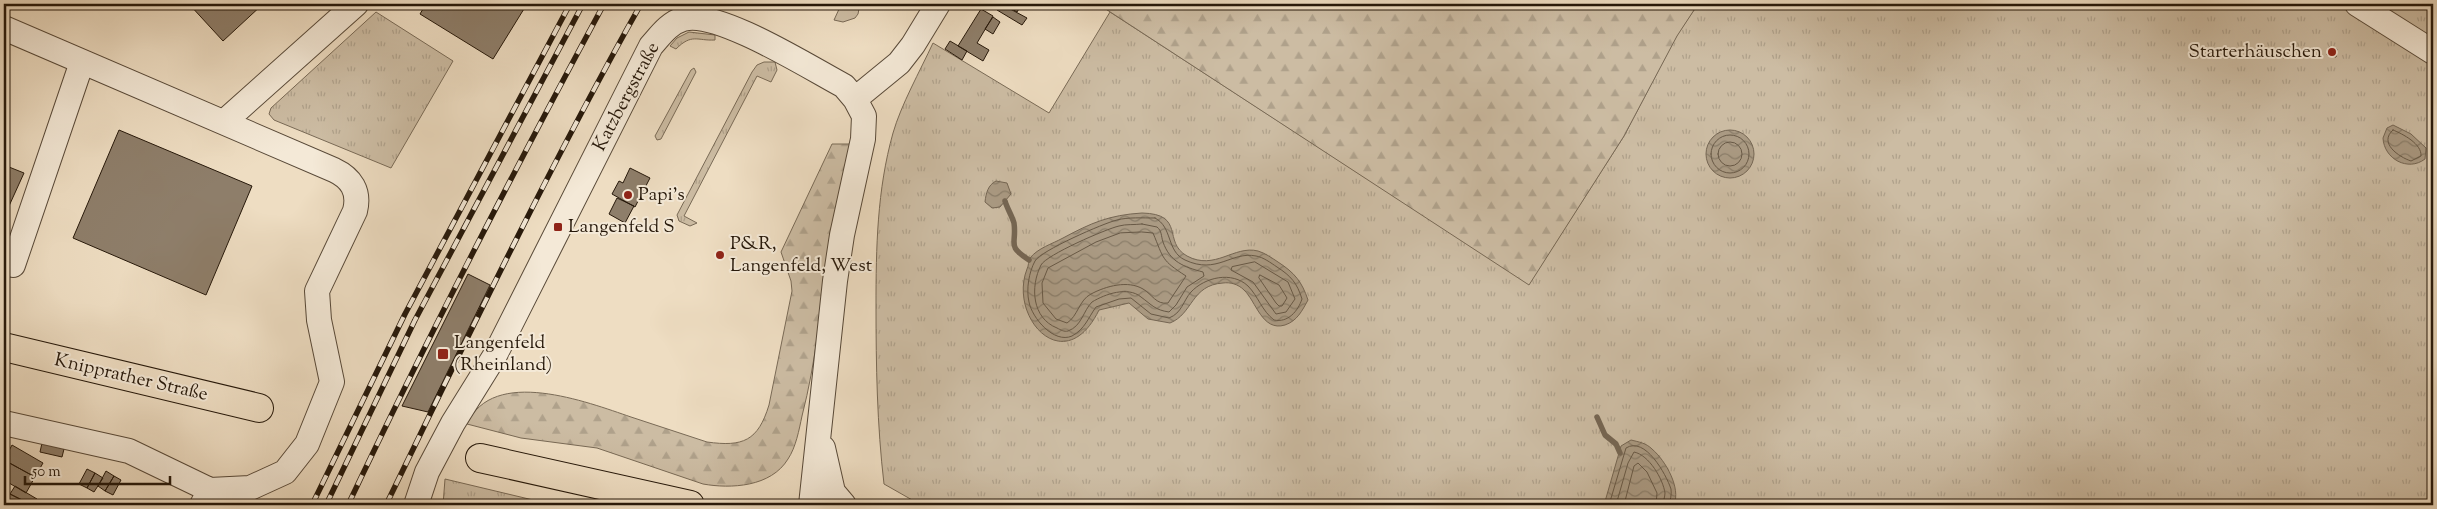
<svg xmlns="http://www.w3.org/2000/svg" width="2437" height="509" font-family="'Sorts Mill Goudy',serif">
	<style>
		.grass { fill: url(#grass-tufts); stroke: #796a56 }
		.forest { fill: url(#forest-firs); stroke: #796a56 }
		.water { fill: url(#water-waves); stroke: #756653 }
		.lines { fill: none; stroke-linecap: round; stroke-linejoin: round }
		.shore { stroke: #685946; stroke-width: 1 }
		.stream { stroke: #756653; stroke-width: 5.5 }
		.building { fill: #8e7e6a; stroke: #26180a }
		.minor-casing { stroke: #584938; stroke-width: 26 }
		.major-casing { stroke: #26180a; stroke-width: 30 }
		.minor { stroke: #f4e9d7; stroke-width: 24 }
		.major { stroke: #eeddc2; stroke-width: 28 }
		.rail-casing { stroke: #26180a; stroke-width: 5.5 }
		.rail { stroke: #f4e9d7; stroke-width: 4; stroke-dasharray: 11; stroke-linecap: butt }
		.poi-dot { fill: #8f2418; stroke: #f4e9d7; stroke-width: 2 }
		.labels { text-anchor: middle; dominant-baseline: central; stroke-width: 4; stroke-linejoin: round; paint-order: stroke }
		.poi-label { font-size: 19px; fill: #26180a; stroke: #f4e9d7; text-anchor: start }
		.street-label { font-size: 19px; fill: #26180a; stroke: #f4e9d7 }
	</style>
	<defs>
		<pattern id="grass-tufts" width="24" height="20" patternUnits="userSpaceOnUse" patternTransform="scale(1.25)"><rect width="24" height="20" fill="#ccbca3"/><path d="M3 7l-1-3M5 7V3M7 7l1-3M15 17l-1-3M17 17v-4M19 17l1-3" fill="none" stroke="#afa18b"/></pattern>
		<pattern id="forest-firs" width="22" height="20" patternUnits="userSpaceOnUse" patternTransform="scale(1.25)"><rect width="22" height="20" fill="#ccbca3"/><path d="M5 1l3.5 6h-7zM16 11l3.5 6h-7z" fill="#afa18b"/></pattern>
		<pattern id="water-waves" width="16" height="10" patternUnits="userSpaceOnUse" patternTransform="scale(1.25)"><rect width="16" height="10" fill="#aa9a83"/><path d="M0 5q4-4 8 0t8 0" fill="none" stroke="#8a7d69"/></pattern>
	</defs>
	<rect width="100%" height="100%" fill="#eeddc2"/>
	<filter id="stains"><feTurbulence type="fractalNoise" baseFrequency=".004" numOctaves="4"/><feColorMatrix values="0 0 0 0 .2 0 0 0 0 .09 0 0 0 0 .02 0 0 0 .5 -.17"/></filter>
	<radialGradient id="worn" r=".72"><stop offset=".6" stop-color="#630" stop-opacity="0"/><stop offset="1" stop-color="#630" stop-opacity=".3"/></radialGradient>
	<path class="grass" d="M834 4H860L858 14 855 18 843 22 834 20 840 7Z
		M1698 4H2338L2359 17 2367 4H2433V505H921L884 484C877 425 876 365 876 306 876 248 877 190 893 133 901 105 920 71 933 43L1049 113 1110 12 1529 284 1624 136 1677 35Z
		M376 12 453 61 391 168 274 120 269 114 271 108Z
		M689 32 715 35V40C697 41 692 33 676 49L670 46 677 38Z
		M764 62H775L777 70 771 82 757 76 684 216 697 223 690 226 679 221 677 215 752 72 757 65Z
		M694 68 696 72 661 139 657 140 655 136 691 70Z
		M445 479 554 505H443Z"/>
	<path class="forest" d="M1098 4H1698L1677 36 1624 136 1529 285Z
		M832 144H850C842 179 834 215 829 251 821 306 816 362 802 416 799 430 796 447 788 459 771 487 731 489 703 484L597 448 521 438 467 424C493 366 587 402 631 417 656 425 682 434 707 442 743 447 758 441 769 405L792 291 791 281 781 252Z"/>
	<path class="water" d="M2393 125 2411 134 2426 148 2425 159C2408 172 2384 159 2383 138L2387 128Z
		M1706 154a24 24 0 1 1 48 0a24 24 0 1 1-48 0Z
		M996 181 1007 183 1011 194 1000 207 992 208 985 202C986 193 988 185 996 181Z
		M1142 213C1186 214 1162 242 1187 256 1215 271 1234 245 1258 251 1265 253 1272 258 1278 262 1295 273 1302 282 1308 300 1302 311 1297 321 1285 325 1262 332 1256 301 1244 290 1238 284 1230 282 1223 283 1191 285 1193 314 1170 323L1148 319 1129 303 1099 310C1065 380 1008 318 1027 269 1029 265 1028 262 1030 258 1038 248 1052 244 1063 238 1091 223 1109 215 1142 213Z
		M1631 440C1639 442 1646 443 1652 449 1666 461 1681 488 1674 505H1604L1621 446Z"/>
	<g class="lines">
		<path class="shore" d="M2393 130C2403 134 2422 144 2421 156L2411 161C2399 157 2378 143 2393 130Z
			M1711 154a19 19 0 1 1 38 0a19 19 0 1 1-38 0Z
			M1718 154a12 12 0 1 1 24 0a12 12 0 1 1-24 0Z
			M1155 218C1173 227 1166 251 1185 260 1217 275 1231 251 1256 256 1263 257 1271 263 1277 267 1291 276 1297 283 1302 299 1298 311 1288 323 1274 320 1262 311 1258 296 1248 286 1232 271 1205 277 1191 292 1183 301 1182 313 1169 318L1151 314 1131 298 1119 299 1096 307C1088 318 1085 329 1072 336 1054 344 1032 318 1029 302 1026 289 1029 272 1035 261 1040 251 1104 223 1117 220 1128 217 1143 218 1155 218Z
			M1142 224 1157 227C1162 231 1161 236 1163 242 1170 262 1184 267 1203 272L1204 276 1187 287 1176 305 1169 312C1155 310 1152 305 1141 297 1128 286 1105 294 1092 302 1083 311 1082 326 1068 331 1064 332 1061 330 1057 328 1032 318 1030 287 1041 265 1046 255 1106 229 1119 226 1126 224 1134 225 1142 224Z
			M1142 232 1153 233C1164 259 1161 260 1186 276L1168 303C1156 305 1152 294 1143 289 1128 280 1106 286 1091 294 1079 300 1078 316 1067 323L1056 319 1043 303 1042 283 1048 268 1096 242 1120 233Z
			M1255 262 1288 282 1295 299 1286 312 1276 314 1253 282 1231 270 1232 267Z
			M1260 275 1279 285 1287 298 1282 306H1279L1276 303 1259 278Z
			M1609 505 1626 448C1645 436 1666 474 1671 489 1672 495 1670 500 1669 505
			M1616 505 1628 463 1634 452C1649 455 1663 479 1665 493 1665 497 1663 501 1663 505
			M1624 505 1634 466 1638 463 1647 472 1657 493 1656 505"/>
		<path class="stream" d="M1005 201C1007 208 1012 216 1014 223 1017 245 1006 245 1029 260
			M1597 417 1605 435 1616 444 1620 453"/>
	</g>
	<path class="building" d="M189 4H263L223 41Z
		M426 4H527L493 59 420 14Z
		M1001 4 1027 18 1022 25 997 10Z
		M1004 4H1022L1017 12Z
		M981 9 993 16 977 43 989 50 983 61 958 46Z
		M993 17 1000 22 993 34 985 29Z
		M950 41 967 51 962 60 945 49Z
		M2329 47 2337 49 2336 57 2327 55Z
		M119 130 252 186 206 295 73 238Z
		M4 165 24 173 4 217Z
		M630 168 650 178 635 207 612 194 619 181 623 183Z
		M617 198 634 206 625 223 609 214Z
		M468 274 490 285 428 412 402 406Z
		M42 443 64 449 62 457 40 452Z
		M12 445 43 463 35 477 4 460Z
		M4 460 35 477 26 493 4 480Z
		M87 469 95 473 87 488 79 484Z
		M106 471 114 476 105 491 98 486Z
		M95 473 103 478 94 492 87 488Z
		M114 476 121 480 113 495 105 491Z
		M15 486 37 499 33 505 10 494Z
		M10 494 31 505H13L6 501Z"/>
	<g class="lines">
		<defs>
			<path id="minor" d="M2357 4 2433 52
				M4 28 334 170C351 178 360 191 355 211L317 291 319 320 332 382 307 444 285 472 250 488 210 490
				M855 99 899 63 913 45 938 4
				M224 122 356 4
				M13 265 82 62
				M4 423 129 451 210 490 202 505
				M823 448 833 492 844 505
				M416 505 427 472 453 423 494 357 651 46C660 36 669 23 683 19 717 9 810 68 844 86L855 99 864 116 863 139 842 235 835 281 811 505"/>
			<path id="major" d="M4 347 259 408
				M480 458 690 505"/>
		</defs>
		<use href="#minor" class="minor-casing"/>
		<use href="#major" class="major-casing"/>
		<use href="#minor" class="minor"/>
		<use href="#major" class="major"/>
		<defs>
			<path id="rail" d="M312 505 405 314 570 4
				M326 505 415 320 583 4
				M348 505C428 336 515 169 604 4
				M386 505C468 336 549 167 641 4"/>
		</defs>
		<use href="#rail" class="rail-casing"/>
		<use href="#rail" class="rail"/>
	</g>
	<g class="poi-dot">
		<circle cx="2332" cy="52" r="5"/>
		<circle cx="628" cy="195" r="5"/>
		<rect x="553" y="222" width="10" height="10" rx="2.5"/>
		<circle cx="720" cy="255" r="5"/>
		<rect x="437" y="348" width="12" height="12" rx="2.5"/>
	</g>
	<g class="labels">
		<g class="poi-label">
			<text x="2322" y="52" text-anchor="end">Starterhäuschen</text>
			<text x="638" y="195">Papi's</text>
			<text x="568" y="227">Langenfeld S</text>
			<text x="730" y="244">P&amp;R,<tspan x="730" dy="22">Langenfeld, West</tspan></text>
			<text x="454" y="343">Langenfeld<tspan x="454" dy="22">(Rheinland)</tspan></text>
		</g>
		<g class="street-label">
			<text transform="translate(627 97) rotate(-62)">Katzbergstraße</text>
			<text transform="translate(131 378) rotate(13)">Knipprather Straße</text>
		</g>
	</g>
	<rect width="2437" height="509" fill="none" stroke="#eeddc2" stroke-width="20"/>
	<rect x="5" y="5" width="2427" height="499" fill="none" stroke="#26180a" stroke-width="2.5"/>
	<rect x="10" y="10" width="2417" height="489" fill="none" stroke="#26180a"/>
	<path d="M25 476v8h145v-8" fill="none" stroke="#26180a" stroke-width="2.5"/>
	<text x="32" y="476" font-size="15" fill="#26180a" stroke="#f4e9d7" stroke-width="4" paint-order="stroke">50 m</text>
	<rect width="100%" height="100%" filter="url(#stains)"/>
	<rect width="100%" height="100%" fill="url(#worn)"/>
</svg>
